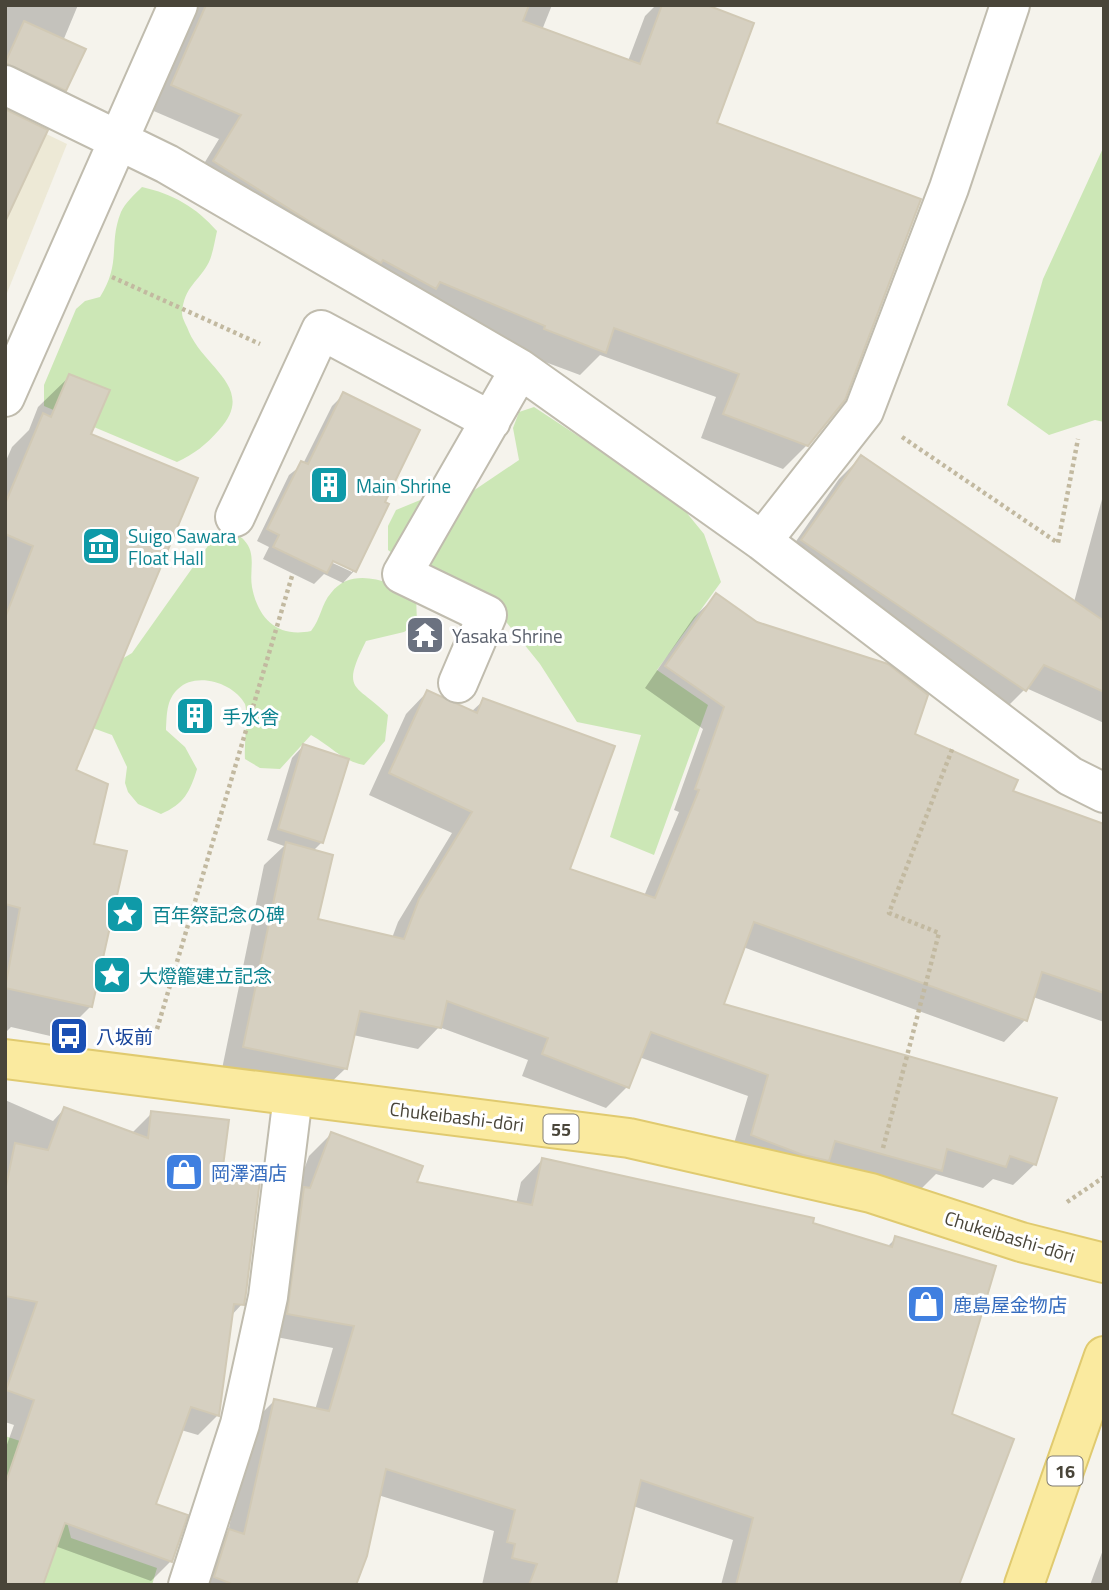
<svg xmlns="http://www.w3.org/2000/svg" width="1109" height="1590" font-family="'Titillium Web','Noto Sans JP',sans-serif">
	<style>
		.education { fill: #ede9d6 }
		.green { fill: #cce7b6 }
		.shadow { fill: #0003; fill-rule: evenodd }
		.building { fill: #d6d0c1; stroke: #d1c9b5; stroke-width: 2 }
		.lines { fill: none; stroke-linecap: round; stroke-linejoin: round }
		.minor-casing { stroke: #c0bcae; stroke-width: 42 }
		.major-casing { stroke: #e0ca6f; stroke-width: 42 }
		.path { stroke: #c2b9a0; stroke-width: 4.5; stroke-dasharray: 3.5 3.5; stroke-linecap: butt }
		.minor { stroke: #fff; stroke-width: 38 }
		.major { stroke: #faea9f; stroke-width: 38 }
		.labels { text-anchor: middle; dominant-baseline: central; stroke-width: 6; stroke-linejoin: round; paint-order: stroke }
		.shield { fill: #fff; stroke: #807d74; stroke-width: 2 }
		.shield-label { font-size: 18px; font-weight: bold; fill: #494539 }
		.culture-label { font-size: 19px; fill: #0d838f; stroke: #fff; text-anchor: start }
		.worship-label { font-size: 19px; fill: #5b616d; stroke: #fff; text-anchor: start }
		.transit-label { font-size: 19px; fill: #164399; stroke: #fff; text-anchor: start }
		.street-label { font-size: 19px; fill: #494539; stroke: #fff }
		.shop-label { font-size: 19px; fill: #366cbe; stroke: #fff; text-anchor: start }
	</style>
	<rect width="100%" height="100%" fill="#f5f3ec"/>
	<path class="education" d="M5 114 67 144 5 298Z"/>
	<path class="green" d="M1104 146V422L1095 420 1049 435 1007 405 1043 279Z
		M142 187C173 194 196 207 217 231 215 240 213 253 209 262 199 282 184 286 182 313 182 319 187 326 189 332 205 369 257 388 219 430 206 445 194 454 177 462L44 406V385L76 309 85 301 100 297C122 262 108 244 121 212 125 203 135 194 142 187Z
		M534 407 677 501 704 534 721 582 657 670 708 705 654 855 610 837 641 735 577 722 540 664 491 603 402 560 388 550V526L396 510 430 496 473 491 519 460 513 428 519 412Z
		M225 531C231 533 240 535 244 540 257 554 249 570 252 587 258 619 278 638 311 631 321 619 321 604 331 593 353 565 390 583 416 594L417 624 404 632 366 641C340 693 356 683 388 715L385 741 364 765C342 761 331 746 311 735L280 769 260 768 245 759C244 747 248 712 245 704 234 683 196 671 178 689 166 700 167 715 166 730L185 747 197 769C190 792 184 804 161 814L138 804 128 792 125 783 127 767 112 735 79 723 97 674 132 653 215 536Z
		M5 1436 38 1447 58 1486 71 1538 157 1568 152 1585H5Z"/>
	<path class="shadow" d="M5 5H78L63 41 65 90 41 113 5 97Z
		M147 5H552L542 30 628 61 645 16 656 5H702L715 124 807 445 783 469 701 438 716 397 600 355 580 375 521 353 191 185 219 139 149 109 162 8Z
		M70 376 89 435 74 770 92 845 91 1006 59 1038 11 1027 5 1033V463L12 447 29 430 38 407Z
		M344 394 383 503 354 571 343 583 324 574 314 584 263 559 269 547 257 541 289 475 303 464 332 406ZM326 555 352 569V572L324 559Z
		M861 457 1074 602 1104 492V723L1026 688 1003 711 781 563 839 479Z
		M716 596 913 735 1011 792 1104 826V1022L1033 997 1025 1020 1004 1042 743 947 722 1005 1035 1164 1013 1185 993 1179 983 1188 936 1174 918 1192 730 1157 748 1096 639 1057 627 1087 606 1108 522 1076 528 1060 439 1027 418 1049 353 1035 345 1069 323 1090 222 1069 264 865 284 846 267 840 292 758 303 746 322 842 313 851 316 920 392 938 398 922 452 833 369 795 406 714 427 692 471 712 484 700 568 870 644 896 679 812 674 810 703 729 645 688 694 617Z
		M5 1100 53 1121 64 1109 131 1134 152 1113 220 1176 242 1304 231 1316 218 1415 198 1435 181 1430 154 1505 171 1561 151 1581 55 1546 5 1585V1450L14 1425 5 1422Z
		M331 1134 415 1184 516 1204 521 1182 542 1160 811 1224 887 1247 896 1238 950 1415 1012 1440 959 1585H721L733 1540 633 1506 614 1585H482L494 1531 378 1495 354 1585H198L208 1552 228 1532 253 1422 274 1401 315 1410 333 1348 266 1335 293 1200 309 1156Z
		M1104 1547V1585H1090Z"/>
	<path class="building" d="M206 5H529L523 21 640 64 662 5H707L754 23 717 123 921 199 845 400 808 446 723 414 739 374 614 328 606 353 544 329 545 326 440 282 436 289 383 260 381 263 315 225 213 161 241 115 171 85Z
		M24 21 86 49 66 91 5 63Z
		M5 109 48 130 5 222Z
		M69 374 110 390 91 434 198 478 76 770 108 784 94 844 127 851 92 1007 5 988 20 908 5 904V618L33 546 5 534V504L43 413 51 417Z
		M343 392 420 430 385 502 389 504 356 572 333 561 327 573 273 547 279 535 267 529 301 461 308 464Z
		M861 455 1104 621V692L1044 665 1026 691 801 540Z
		M716 593 757 622 888 664 928 695 915 734 1018 780 1013 791 1104 824V993L1042 972 1027 1021 754 922 724 1004 1057 1098 1036 1165 1010 1156 1006 1167 947 1149 942 1171 835 1141 829 1161 803 1155 751 1135 768 1075 651 1032 629 1088 542 1054 548 1038 447 1001 441 1028 360 1011 347 1069 243 1047 286 842 333 855 318 919 404 939 419 899 472 812 389 773 427 690 477 713 483 698 615 746 570 869 655 898 699 790 695 789 724 707 665 666Z
		M303 744 349 759 323 843 278 829Z
		M64 1107 148 1138 151 1111 229 1120 222 1174 260 1180 246 1293 244 1305 234 1304 219 1416 191 1407 156 1504 188 1515 172 1562 65 1523 43 1585H5V1485L34 1400 6 1390 37 1302 5 1296V1191L15 1143 48 1150Z
		M331 1132 423 1166 417 1182 532 1205 542 1158 814 1218 813 1223 892 1247 895 1236 996 1266 952 1414 1014 1439 959 1585H736L753 1518 641 1480 616 1585H529L537 1564 512 1558 515 1544 507 1542 515 1510 386 1469 367 1556 356 1585H234L214 1577 229 1529 244 1534 274 1399 329 1411 354 1326 287 1314 304 1187 310 1188Z"/>
	<g class="lines">
		<defs>
			<path id="minor" d="M5 85 167 164 520 369 762 541 1070 776 1104 793
				M5 397 178 5
				M235 517 321 330 491 421
				M762 541 864 411 949 188 1010 5
				M458 683 487 615 402 574 520 369
				M188 1585 240 1424 268 1297 293 1096"/>
			<path id="major" d="M5 1059 629 1138 871 1193 1021 1242 1104 1263
				M1024 1585 1104 1356"/>
		</defs>
		<use href="#minor" class="minor-casing"/>
		<use href="#major" class="major-casing"/>
		<path class="path" d="M112 277 260 344
			M902 437 1058 543 1078 439
			M157 1029 292 576
			M883 1148 939 933 889 913 953 747
			M1067 1202 1104 1177"/>
		<use href="#minor" class="minor"/>
		<use href="#major" class="major"/>
	</g>
	<defs>
		<symbol id="building-square" viewBox="-11 -11 22 22"><rect x="-9" y="-9" width="18" height="18" rx="4" fill="#0f9aa8" stroke="#fff"/><path d="M-4-6H4V6H1V3H-1V6H-4ZM-2.5-4.3h1.7v1.8h-1.7ZM.8-4.3h1.7v1.8H.8ZM-2.5-1h1.7V.8h-1.7ZM.8-1h1.7V.8H.8Z" fill="#fff"/></symbol>
		<symbol id="museum-square" viewBox="-11 -11 22 22"><rect x="-9" y="-9" width="18" height="18" rx="4" fill="#0f9aa8" stroke="#fff"/><path d="M0-6L6-3V-2H-6V-3ZM-5-1h2V3h-2ZM-1-1h2V3h-2ZM3-1h2V3H3ZM-6 4H6V6H-6Z" fill="#fff"/></symbol>
		<symbol id="temple-square" viewBox="-11 -11 22 22"><rect x="-9" y="-9" width="18" height="18" rx="4" fill="#6b7280" stroke="#fff"/><path d="M0-6L5-2H3V0L6.5 2.5H4V6H1.5V3h-3V6H-4V2.5H-6.5L-3 0V-2H-5Z" fill="#fff"/></symbol>
		<symbol id="sight-square" viewBox="-11 -11 22 22"><rect x="-9" y="-9" width="18" height="18" rx="4" fill="#0f9aa8" stroke="#fff"/><path d="M0-6L1.8-2.2L6-1.7L2.9 1.2L3.7 5.4L0 3.3L-3.7 5.4L-2.9 1.2L-6-1.7L-1.8-2.2Z" fill="#fff"/></symbol>
		<symbol id="bus-square" viewBox="-11 -11 22 22"><rect x="-9" y="-9" width="18" height="18" rx="4" fill="#1a4fb4" stroke="#fff"/><path d="M-5-6H5V4H4V6H2V4H-2V6H-4V4H-5ZM-3.5-4V0h7V-4ZM-3.5 1.2v1.5H-2V1.2ZM2 1.2v1.5H3.5V1.2Z" fill="#fff"/></symbol>
		<symbol id="shop-square" viewBox="-11 -11 22 22"><rect x="-9" y="-9" width="18" height="18" rx="4" fill="#3f7fe0" stroke="#fff"/><path d="M-5-2.5h2.3a2.7 3.5 0 0 1 5.4 0H5L5.5 6h-11ZM-1.5-2.5h3a1.5 2.3 0 0 0-3 0Z" fill="#fff"/></symbol>
	</defs>
	<g fill-rule="evenodd">
		<use href="#building-square" x="307" y="463" width="44" height="44"/>
		<use href="#museum-square" x="79" y="524" width="44" height="44"/>
		<use href="#temple-square" x="403" y="613" width="44" height="44"/>
		<use href="#building-square" x="173" y="694" width="44" height="44"/>
		<use href="#sight-square" x="103" y="892" width="44" height="44"/>
		<use href="#sight-square" x="90" y="953" width="44" height="44"/>
		<use href="#bus-square" x="47" y="1014" width="44" height="44"/>
		<use href="#shop-square" x="162" y="1150" width="44" height="44"/>
		<use href="#shop-square" x="904" y="1282" width="44" height="44"/>
	</g>
	<g class="labels">
		<g class="shield">
			<rect x="543.5" y="1114.5" width="35" height="29" rx="5"/>
			<rect x="1047.5" y="1456.5" width="35" height="29" rx="5"/>
		</g>
		<g class="shield-label">
			<text x="561" y="1129">55</text>
			<text x="1065" y="1471">16</text>
		</g>
		<g class="culture-label">
			<text x="356" y="485">Main Shrine</text>
			<text x="128" y="535">Suigo Sawara<tspan x="128" dy="22">Float Hall</tspan></text>
			<text x="222" y="716">手水舎</text>
			<text x="152" y="914">百年祭記念の碑</text>
			<text x="139" y="975">大燈籠建立記念</text>
		</g>
		<g class="worship-label">
			<text x="452" y="635">Yasaka Shrine</text>
		</g>
		<g class="transit-label">
			<text x="96" y="1036">八坂前</text>
		</g>
		<g class="street-label">
			<text transform="translate(457 1116) rotate(7)">Chukeibashi-dōri</text>
			<text transform="translate(1010 1236) rotate(17)">Chukeibashi-dōri</text>
		</g>
		<g class="shop-label">
			<text x="211" y="1172">岡澤酒店</text>
			<text x="953" y="1304">鹿島屋金物店</text>
		</g>
	</g>
	<rect width="1109" height="1590" fill="none" stroke="#494539" stroke-width="14"/>
</svg>
